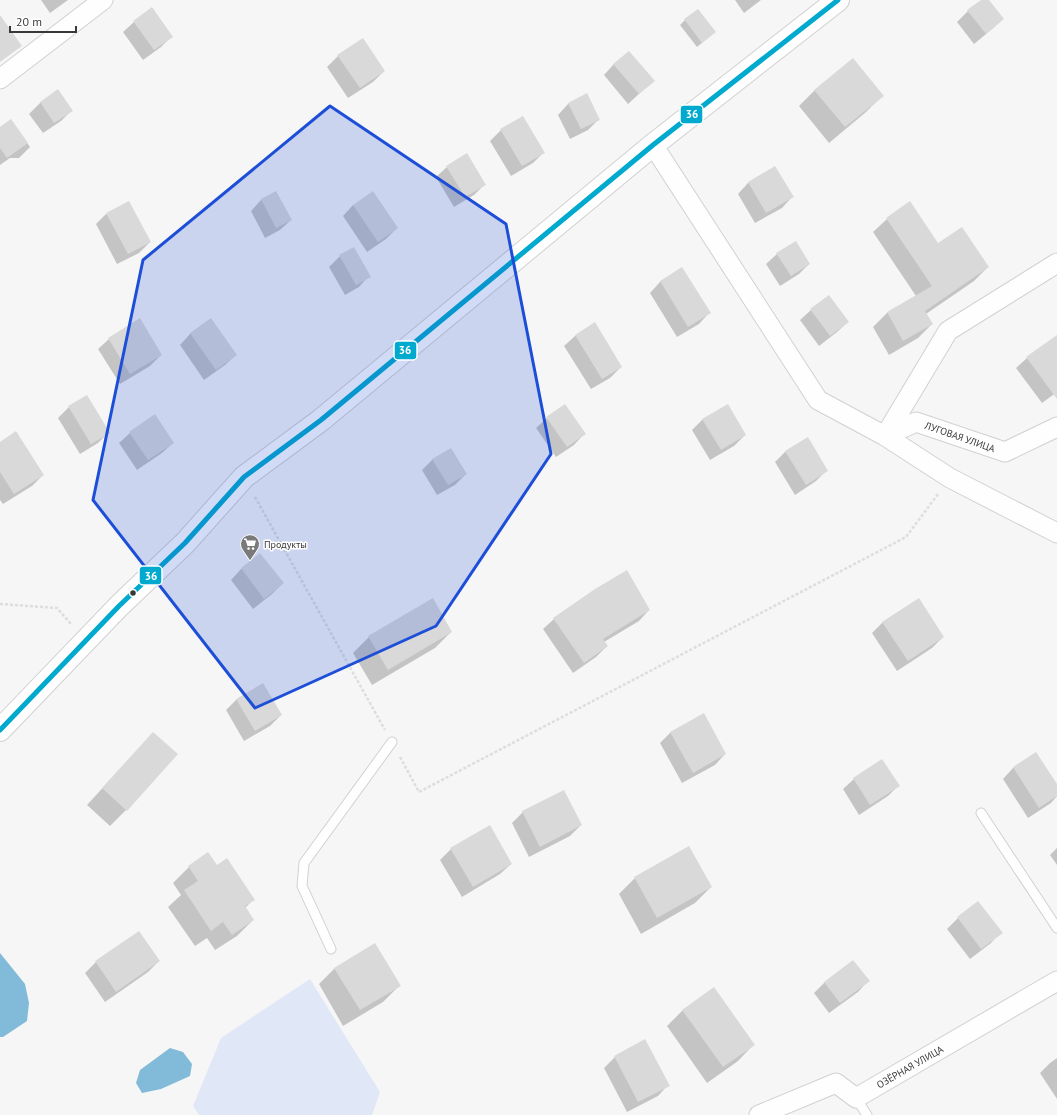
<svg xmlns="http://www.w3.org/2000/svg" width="1057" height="1115" font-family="'PT Sans',sans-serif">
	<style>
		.green { fill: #e0e7f6 }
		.water { fill: #82bad9 }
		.shadow { fill: #0003 }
		.building { fill: #d9d9d9 }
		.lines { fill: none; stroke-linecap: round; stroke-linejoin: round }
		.service-casing { stroke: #d1d1d1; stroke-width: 11 }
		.minor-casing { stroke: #d1d1d1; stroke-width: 21 }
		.tertiary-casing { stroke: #d1d1d1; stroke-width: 24 }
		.path { stroke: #dcdddd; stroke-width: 2.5; stroke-dasharray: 3 2; stroke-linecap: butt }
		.service { stroke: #fefefe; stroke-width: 9 }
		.minor { stroke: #fefefe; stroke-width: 19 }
		.tertiary { stroke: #fefefe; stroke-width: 22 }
		.bus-1-casing { stroke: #fff; stroke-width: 8 }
		.bus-1 { stroke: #00a9ce; stroke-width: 5 }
		.marked { fill: #1d4ed8; fill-opacity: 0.2; stroke: #1d4ed8; stroke-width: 3; stroke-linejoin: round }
		.bus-dot { fill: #383839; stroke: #fff; stroke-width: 1.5 }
		.labels { text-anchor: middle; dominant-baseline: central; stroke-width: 3; stroke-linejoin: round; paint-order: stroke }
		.street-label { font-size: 10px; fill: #383839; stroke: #fff }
		.poi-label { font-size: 10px; fill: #383839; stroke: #fff; text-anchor: start }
		.line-badge { stroke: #fff; stroke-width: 1.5 }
		.badge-label { font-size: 11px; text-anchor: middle; font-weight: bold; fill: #fff }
	</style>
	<rect width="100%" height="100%" fill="#f6f6f6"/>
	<path class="green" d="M310 979 380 1092 372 1115H199L193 1106 221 1038Z"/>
	<path class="water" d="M0 953 25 984 29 1003 27 1021 3 1037H0Z
		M170 1048 183 1052 192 1064 190 1076 161 1089 142 1093 136 1083 140 1070Z"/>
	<path class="shadow" d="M41 0H68L50 13Z
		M735 0H761L744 13Z
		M983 0H988L1003 19 992 29 974 44 957 22 968 11Z
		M152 9 171 37 161 47 143 60 123 32 134 22Z
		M685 20 715 32 697 47 680 25Z
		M338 56 384 71 373 82 348 98 327 67Z
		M614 64 653 81 628 104 604 75Z
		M815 90 882 96 866 112 829 143 799 106Z
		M57 91 71 111 61 121 43 133 29 114 40 103Z
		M586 95 599 119 588 130 570 139 558 115 568 104Z
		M11 120 30 147 19 158H10L0 165V128Z
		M501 130 543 153 533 163 511 176 490 141Z
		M447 167 484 185 474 195 454 207 436 177Z
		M775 168 792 197 782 208 755 223 738 194 748 183Z
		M276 192 291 220 280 230 265 238 251 211 261 200Z
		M353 205 397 228 386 239 367 252 343 216Z
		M106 214 150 242 139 253 117 264 96 224Z
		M887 219 938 244 988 267 974 281 926 314 932 324 918 338 889 355 873 327 887 313 916 296 873 232Z
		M777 254 809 264 799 274 780 286 766 264Z
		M340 256 369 276 359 287 345 295 329 267Z
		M682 269 709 313 699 324 677 337 650 293 660 282Z
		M811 310 848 322 837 332 819 346 800 320Z
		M211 319 236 355 225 365 204 380 180 345 190 334Z
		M594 324 621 367 610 378 591 389 564 346 575 336Z
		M109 339 161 355 150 366 120 384 98 349Z
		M1057 348V392L1042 403 1016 368 1027 358Z
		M86 396 108 433 98 443 80 454 58 418 69 407Z
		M547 418 584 434 574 445 556 457 536 428Z
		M703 419 745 435 734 446 710 460 692 430Z
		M130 433 173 443 162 453 137 470 119 443Z
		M807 438 827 470 816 481 795 495 775 462 785 452Z
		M0 443 43 475 32 486 3 504 0 500Z
		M451 449 466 474 455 485 437 495 422 470 432 460Z
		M260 554 283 583 272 594 253 609 231 580 241 569Z
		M649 610 639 621 604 642 607 646 596 657 573 673 543 629 554 619Z
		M883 622 943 637 932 648 897 671 872 633Z
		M451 632 435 648 372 685 353 653 369 637Z
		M263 684 281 715 270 726 244 741 226 710 236 700Z
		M671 732 725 754 715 765 682 783 660 743Z
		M153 733 126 810 110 826 87 805Z
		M1036 753 1057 786V796L1051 803 1028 818 1003 779 1013 768Z
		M854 779 899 785 888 796 859 815 843 789Z
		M523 812 581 825 570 836 529 857 512 823Z
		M689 848 711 887 695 903 641 934 619 894 635 878Z
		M1057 848V865L1050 855Z
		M451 849 511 864 500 874 462 897 440 860Z
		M217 866 253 900 245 908 253 920 237 936 215 950 207 938 195 946 168 907 181 895 173 883 189 867Z
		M978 902 1001 932 991 943 970 959 947 929 958 918Z
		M159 961 148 972 105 1002 85 973 96 962Z
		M335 968 399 986 383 1002 343 1026 319 984Z
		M868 981 858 992 829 1013 814 993 825 982Z
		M683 1010 754 1044 738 1061 707 1083 667 1026Z
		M615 1057 668 1085 658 1096 627 1112 604 1068Z
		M1057 1058V1099L1040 1073 1050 1063Z"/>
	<path class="building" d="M981 0H989L1004 19 986 34 967 10Z
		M152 7 173 37 154 50 133 21Z
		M698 9 716 32 702 43 684 19Z
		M0 15 22 46 0 62Z
		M363 38 385 71 360 88 337 55Z
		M629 51 655 81 639 94 613 64Z
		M853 58 884 96 845 127 814 90Z
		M58 89 73 111 54 123 40 102Z
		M587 93 600 120 581 129 568 103Z
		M523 116 545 153 522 166 500 129Z
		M11 119 28 143 7 158 0 148V127Z
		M467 153 486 185 465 197 446 166Z
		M775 166 794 197 766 213 748 182Z
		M276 191 292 220 276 228 261 199Z
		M373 191 398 228 378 242 353 205Z
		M129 201 151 242 128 254 106 213Z
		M910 201 938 243 962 227 989 267 925 311 933 324 903 341 887 312 932 286 886 218Z
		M796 241 810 264 791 276 776 253Z
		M354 247 371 277 356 285 339 255Z
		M682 267 711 313 688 327 660 281Z
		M829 295 849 322 830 336 810 309Z
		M140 318 162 355 130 374 108 338Z
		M211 318 237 355 216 370 190 333Z
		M595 322 622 367 602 379 575 335Z
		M1057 335V399L1026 357Z
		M87 395 110 433 91 444 68 406Z
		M565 404 586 434 567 447 546 417Z
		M728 404 746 435 721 450 702 419Z
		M155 414 174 443 148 460 129 432Z
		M16 431 44 475 14 494 0 472V442Z
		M808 437 828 471 806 485 785 451Z
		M451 448 467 474 448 485 432 459Z
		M260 553 284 583 264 599 241 568Z
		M627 570 650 610 603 639 608 646 584 663 553 618 595 589Z
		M433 598 452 632 388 670 368 636Z
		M919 598 944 637 908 661 882 622Z
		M263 683 282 715 255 731 236 699Z
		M704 713 726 754 693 773 670 732Z
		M153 732 178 754 127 811 102 788Z
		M1036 752 1057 784V796L1039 808 1013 767Z
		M882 759 900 786 870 805 853 778Z
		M564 790 582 825 540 847 522 811Z
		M490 825 512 864 473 887 450 848Z
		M689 846 712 887 657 918 634 877Z
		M208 852 217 865 227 858 255 900 245 906 254 920 232 935 223 922 211 931 184 890 198 881 188 866Z
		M978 901 1003 933 981 949 957 917Z
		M139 931 160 961 116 992 95 961Z
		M375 943 401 986 360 1010 334 968Z
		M853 960 870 981 840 1003 824 982Z
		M714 987 755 1045 723 1067 682 1010Z
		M645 1039 670 1086 638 1102 614 1056Z"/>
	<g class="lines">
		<defs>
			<path id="service" d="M981 813 1057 928
				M331 949 302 886 304 863 392 742
				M856 1098 867 1115"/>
			<path id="minor" d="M0 79 103 0
				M653 145 818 400 885 436 916 422 1005 452 1057 427
				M1057 263 948 331 885 436 950 478 1057 533
				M759 1115 836 1083 856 1098 1057 981"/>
			<path id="tertiary" d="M0 730 119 606 185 543 244 477 321 420 653 145 838 0"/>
		</defs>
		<use href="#service" class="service-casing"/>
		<use href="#minor" class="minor-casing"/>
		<use href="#tertiary" class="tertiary-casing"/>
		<path class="path" d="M255 497 385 730
			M0 604 57 608 71 624
			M400 757 419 792 906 537 938 494"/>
		<use href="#service" class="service"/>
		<use href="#minor" class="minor"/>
		<use href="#tertiary" class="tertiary"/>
		<defs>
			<path id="bus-1" d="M0 730 119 606 185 543 244 477 321 420 653 145 838 0"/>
		</defs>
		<use href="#bus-1" class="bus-1-casing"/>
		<use href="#bus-1" class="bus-1"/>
	</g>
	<path class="marked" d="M330 106 506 224 551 454 436 626 255 708 93 500 143 260Z"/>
	<defs>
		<symbol id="supermarket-pin" viewBox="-11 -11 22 30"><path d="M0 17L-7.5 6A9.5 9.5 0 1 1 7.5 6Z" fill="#7a7a7b" stroke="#fff"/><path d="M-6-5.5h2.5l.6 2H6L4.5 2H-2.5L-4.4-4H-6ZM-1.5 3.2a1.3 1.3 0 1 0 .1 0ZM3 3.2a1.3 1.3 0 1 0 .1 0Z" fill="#fff"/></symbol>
	</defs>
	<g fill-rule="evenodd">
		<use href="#supermarket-pin" x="239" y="533" width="22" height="30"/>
	</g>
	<circle class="bus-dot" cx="133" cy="593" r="3.5"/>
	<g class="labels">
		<g class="street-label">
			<text transform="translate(960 437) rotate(19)">ЛУГОВАЯ УЛИЦА</text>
			<text transform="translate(910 1067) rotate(-30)">ОЗЁРНАЯ УЛИЦА</text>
		</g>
		<g class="poi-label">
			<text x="264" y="544">Продукты</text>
		</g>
	</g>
	<g class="line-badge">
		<rect x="680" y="105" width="23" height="19" rx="4" fill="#00a9ce"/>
		<rect x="394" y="341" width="23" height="19" rx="4" fill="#00a9ce"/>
		<rect x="139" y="566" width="23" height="19" rx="4" fill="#00a9ce"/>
	</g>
	<g class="badge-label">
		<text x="692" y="118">36</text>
		<text x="405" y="354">36</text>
		<text x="151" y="580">36</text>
	</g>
	<path d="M10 26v6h66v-6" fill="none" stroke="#383839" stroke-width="2"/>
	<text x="16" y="26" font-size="12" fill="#383839" stroke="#ffffff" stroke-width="3" paint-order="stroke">20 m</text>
</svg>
